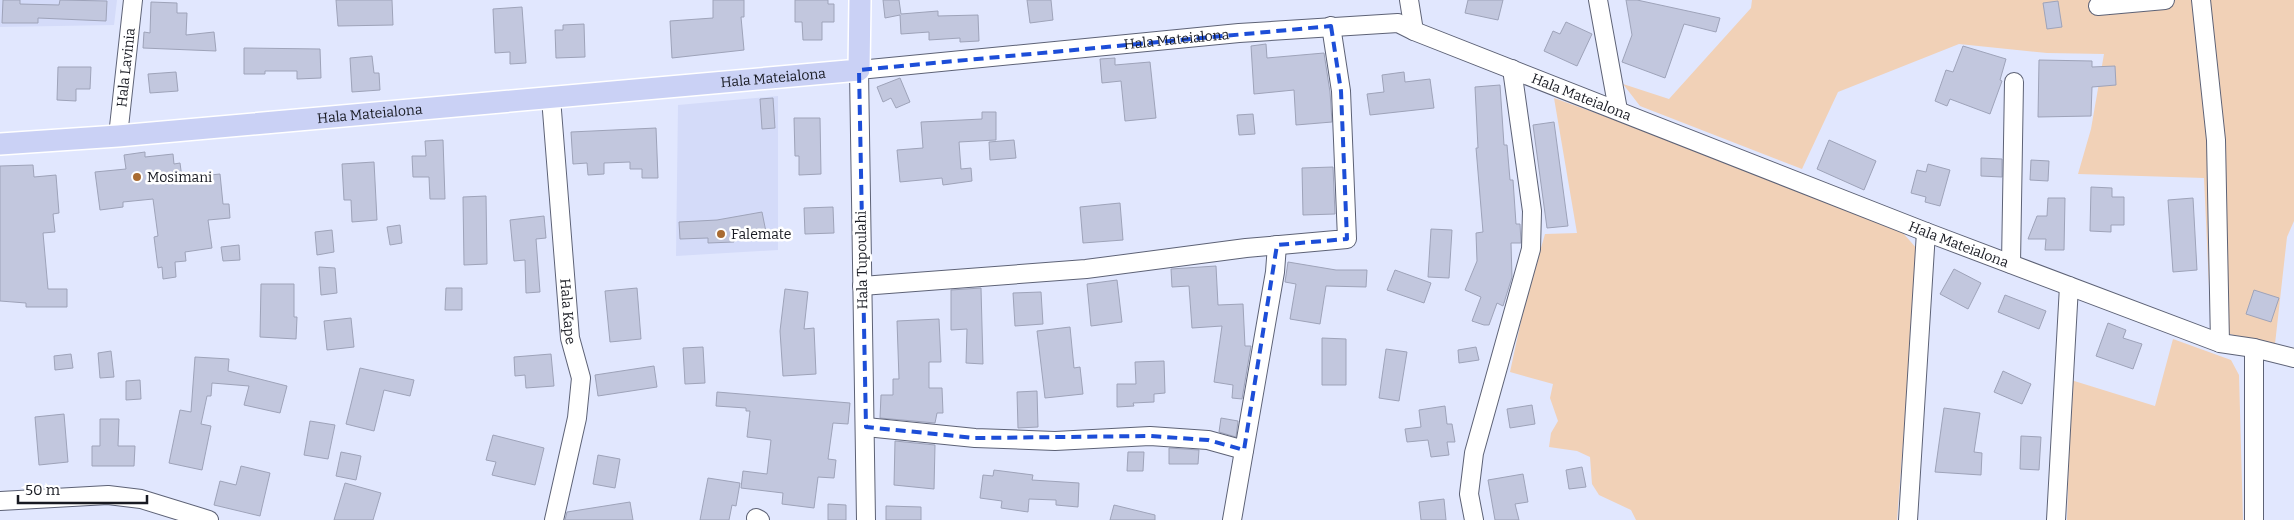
<svg xmlns="http://www.w3.org/2000/svg" width="2294" height="520" font-family="Bitter,serif">
	<style>
		.built { fill: #d4dbf9 }
		.green { fill: #f1d1b7 }
		.building { fill: #c2c7de; stroke: #9ea3b9 }
		.lines { fill: none; stroke-linecap: round; stroke-linejoin: round }
		.minor-casing { stroke: #5d6276; stroke-width: 20 }
		.major-casing { stroke: #fff; stroke-width: 24 }
		.minor { stroke: #fff; stroke-width: 18 }
		.major { stroke: #cad1f5; stroke-width: 21 }
		.marked { fill: none; stroke: #1d4ed8; stroke-width: 4; stroke-dasharray: 10 6; stroke-linejoin: round }
		.poi-dot { fill: #a96b31; stroke: #fff; stroke-width: 2 }
		.labels { text-anchor: middle; dominant-baseline: central; stroke-width: 5; stroke-linejoin: round; paint-order: stroke }
		.street-label { font-size: 14px; fill: #181a22; stroke: #fff }
		.poi-label { font-size: 14px; fill: #181a22; stroke: #fff; text-anchor: start }
	</style>
	<rect width="100%" height="100%" fill="#e1e7fe"/>
	<path class="built" d="M0 0H117L114 25 0 27Z
		M778 96V250L676 256 678 105Z"/>
	<path class="green" d="M1752 0H2294V221L2287 237 2275 344 2211 330 2204 178 2078 174 2091 129 2104 54 2047 53 1959 44 1838 92 1802 169 1640 106 1623 84 1669 99 1751 8Z
		M1554 98 1724 159 1903 233 1918 250 1897 520H1636L1631 510 1599 495 1592 484 1590 457 1577 451 1549 447 1551 433 1558 421 1550 398 1553 384 1510 372 1524 307 1545 234 1577 233Z
		M2173 339 2231 360 2239 375 2243 520H2067L2071 380 2155 406Z"/>
	<path class="building" d="M3 0H20V4L59 5 60 0 107 1 106 21 38 18V23H2Z
		M336 0H392L393 25 338 26Z
		M713 0H744V17H741L744 50 672 58 670 21 713 18Z
		M795 0H828V4H834V22H822V40H803L802 22H795Z
		M883 0H899L901 14 938 11V16L978 15 979 41 960 42V38L929 40V32L901 34 900 15 885 18Z
		M1027 0H1051L1053 20 1030 23Z
		M1468 0H1503L1498 20 1465 13Z
		M1626 0H1637L1720 18 1716 32 1684 24 1665 78 1622 62 1632 35Z
		M2058 1 2062 27 2047 29 2043 3Z
		M151 2 177 3V13H187L186 35 214 32 216 51 143 48 144 32 150 33Z
		M522 7 526 63 510 64V52L495 53 493 9Z
		M1566 22 1592 34 1577 66 1544 51 1553 31 1560 34Z
		M584 24 585 57 556 58 555 30H563V25Z
		M1266 44 1267 58 1324 53 1330 92 1332 122 1296 125 1294 90 1254 94 1251 46Z
		M1963 46 2006 59 2000 80 2002 81 1990 114 1950 99 1947 106 1935 101 1946 70 1953 72Z
		M244 48 320 49 321 78 297 79V71H265V74H244Z
		M372 56 374 73H379L380 90 352 92 350 58Z
		M1115 58V65L1150 62 1156 118 1125 121 1121 81 1102 83 1100 59Z
		M2039 60 2092 61V67L2115 66 2116 85 2092 87 2091 116 2038 117Z
		M58 67H91L90 89H76V101L57 100Z
		M176 72 178 91 150 93 148 74Z
		M1404 72 1405 82 1430 79 1434 108 1370 115 1367 94 1384 92 1382 75Z
		M900 78 910 102 896 108 891 98 883 102 877 87Z
		M1500 85 1504 145H1507L1510 180H1513L1516 224H1520L1521 243H1511L1512 277 1503 306 1497 303 1489 325H1484L1472 321 1481 297 1465 290 1477 261 1476 233 1483 232 1476 148H1478L1475 87Z
		M773 98 775 128 762 129 760 99Z
		M982 112H996V140L959 142 961 169 971 168 972 181 943 185 942 178 900 182 897 150 923 148 921 122 982 119Z
		M1253 114 1255 134 1239 135 1237 115Z
		M794 118H820L821 174 799 175V156H795Z
		M1554 122 1568 226 1547 228 1533 125Z
		M656 128 658 178H642V169H630V162L604 163V174L588 175 587 163 573 164 571 132Z
		M443 140 445 199H430L429 177H413L412 156H426L425 141Z
		M1014 140 1016 158 990 160 989 142Z
		M1829 140 1876 161 1864 190 1817 169Z
		M145 152V157L173 154 174 164 180 163 182 178 220 174 223 204H229L230 218 208 220 212 248 185 252 186 261 175 262 176 277 163 279 162 267 158 268 154 237 158 236 153 199 123 202V207L100 210 95 172 126 169 124 155Z
		M1981 158 2002 159V177L1981 176Z
		M2031 160 2049 161 2048 181 2030 180Z
		M374 162 377 220 352 222 351 200H344L342 164Z
		M1928 164 1950 170 1940 206 1925 202 1926 197 1911 193 1917 170 1926 172Z
		M33 165 34 177 56 175 59 213 53 214 55 232 43 233 48 289H67V307H26V303L0 301V166Z
		M1333 167 1335 214 1303 215 1302 168Z
		M2091 187 2112 188V197H2124V225H2111V232L2090 231Z
		M486 196 487 264 464 265 463 197Z
		M2048 198H2065L2064 250H2045L2046 239H2028L2037 216H2047Z
		M2193 198 2197 270 2173 272 2168 200Z
		M1120 203 1123 240 1083 243 1080 207Z
		M833 207 834 233 805 234 804 208Z
		M762 212 766 232 734 238V242L708 243V238L680 239 679 222 717 220Z
		M544 216 546 238 536 239 540 292 526 293 525 260 514 261 510 220Z
		M400 225 402 243 390 245 387 227Z
		M1431 229 1452 230 1449 278 1428 277Z
		M332 230 334 252 317 255 315 232Z
		M239 245 240 260 223 261 221 247Z
		M1288 262 1336 270H1367L1366 287 1326 286 1320 324 1290 319 1296 284 1285 282Z
		M1216 266 1218 305 1243 304 1245 346H1251L1242 399 1232 398 1233 385 1214 382 1222 326 1192 328 1189 286 1172 287 1171 269Z
		M319 267 335 268 337 293 321 295Z
		M1954 269 1981 283 1968 309 1940 294Z
		M1395 270 1431 283 1424 303 1387 290Z
		M1117 280 1122 322 1091 326 1087 284Z
		M261 284H294V317H297L296 339 260 337Z
		M446 288H462V310H445Z
		M637 288 641 339 610 342 605 291Z
		M981 288 983 364 966 363 967 329 951 330V290Z
		M785 289 808 292 804 329 814 328 816 374 783 376 780 331Z
		M2254 290 2279 298 2271 322 2246 314Z
		M1041 292 1043 324 1015 326 1013 293Z
		M2005 295 2046 311 2039 329 1998 312Z
		M351 318 354 347 327 350 324 321Z
		M939 319 941 362H929V388H942L943 413H937L935 423 880 418 881 395H893V379H899L897 321Z
		M2108 323 2126 330 2123 338 2142 344 2133 369 2096 356Z
		M1070 327 1074 368 1080 367 1083 394 1045 398 1037 331Z
		M1322 338 1346 339V385H1322Z
		M703 347 705 383 685 384 683 348Z
		M1476 347 1479 360 1459 363 1458 350Z
		M1386 349 1407 352 1399 401 1379 398Z
		M111 351 114 377 100 378 98 353Z
		M71 354 73 368 55 370 54 356Z
		M551 354 554 386 526 388 525 375 515 376 514 357Z
		M195 357 229 359 228 371 287 386 280 413 244 405 249 386 212 383 211 396H207L201 424 211 426 202 470 169 463 180 410 191 412Z
		M1164 361 1165 393 1154 394V402L1133 403 1134 406 1117 407V384H1136L1135 362Z
		M654 366 657 387 598 396 595 375Z
		M360 368 414 380 410 396 384 390 374 431 346 424Z
		M2003 371 2031 384 2022 404 1994 392Z
		M140 380 141 399 126 400V381Z
		M1037 391 1038 427 1018 428 1017 392Z
		M717 392 850 403 848 424 833 423 828 459 836 460 834 478 818 477 814 508 782 504 783 493 741 488 743 471 767 474 771 440 747 437 750 411H746V408L716 406Z
		M1532 405 1535 424 1510 428 1507 409Z
		M1445 406 1447 424H1452L1455 442H1447L1449 455 1431 457 1428 440 1407 442 1405 429 1421 427 1419 410Z
		M1944 408 1980 413 1974 452 1982 453 1981 475 1935 472Z
		M64 414 68 462 39 465 35 417Z
		M1221 418 1238 421 1236 437 1219 432Z
		M100 419H119L118 446H135L134 466H92V446H100Z
		M310 421 335 425 328 459 304 455Z
		M493 435 544 448 535 485 492 475 496 462 486 460Z
		M2021 436 2041 437 2039 470 2020 469Z
		M895 441 935 445 934 489 894 485Z
		M1169 448 1199 450 1198 464H1169Z
		M341 452 361 456 356 480 336 476Z
		M1128 452H1144L1143 471H1127Z
		M598 455 620 459 615 488 593 484Z
		M241 466 270 473 260 516 214 505 220 481 236 485Z
		M1582 467 1586 487 1569 489 1566 470Z
		M994 470 1033 475 1032 480 1079 483 1078 507 1056 505V500L1029 499 1028 512 1001 508 1002 501 980 498 983 475 993 476Z
		M1523 474 1528 502 1515 504 1519 520H1495L1488 480Z
		M708 478 740 483 736 506 732 505 729 520H700Z
		M345 483 381 493 373 520H334Z
		M1444 499 1446 520H1421L1419 502Z
		M630 502 633 520H565L567 512Z
		M828 504 846 505V520H828Z
		M1114 505 1155 515V520H1110Z
		M886 506 921 507V520H886Z"/>
	<g class="lines">
		<defs>
			<g id="minor">
				<path d="M1409 0 1414 31"/>
				<path d="M1598 0 1618 110"/>
				<path d="M2201 0 2216 140 2220 343"/>
				<path d="M2098 6 2165 0"/>
				<path id="s1" d="M551 98 570 338 581 378 577 418 554 520"/>
				<path id="s2" d="M118 136 133 0"/>
				<path d="M2011 264 2014 82"/>
				<path d="M862 286 1086 269 1246 248 1347 239 1341 91 1331 26"/>
				<path d="M2254 348V520"/>
				<path d="M866 427 975 438 1055 441 1150 436 1208 440 1244 450"/>
				<path d="M0 501 108 495 141 499 209 520"/>
				<path d="M756 518 760 520"/>
				<path id="s3" d="M866 520 859 70 1239 33 1398 23 1414 31 1926 232 2220 343 2254 348 2294 358"/>
				<path d="M1232 520 1275 272 1277 245"/>
				<path d="M1474 520 1469 494 1474 453 1531 249 1532 211 1512 69"/>
				<path d="M1908 520 1926 232"/>
				<path d="M2056 520 2069 286"/>
			</g>
			<g id="major">
				<path id="s4" d="M0 144 118 136 859 70 860 0"/>
			</g>
		</defs>
		<use href="#minor" class="minor-casing"/>
		<use href="#major" class="major-casing"/>
		<use href="#minor" class="minor"/>
		<use href="#major" class="major"/>
	</g>
	<path class="marked" d="M1331 26 1341 91 1347 239 1277 245 1244 450 1208 440 1150 436 975 438 866 427 859 70Z"/>
	<g class="poi-dot">
		<circle cx="137" cy="177" r="5"/>
		<circle cx="721" cy="234" r="5"/>
	</g>
	<g class="labels">
		<g class="street-label">
			<text stroke="none"><textPath href="#s3" startOffset="769">Hala Mateialona</textPath></text>
			<text stroke="none"><textPath href="#s2" startOffset="69">Hala Lavinia</textPath></text>
			<text stroke="none"><textPath href="#s4" startOffset="776">Hala Mateialona</textPath></text>
			<text stroke="none"><textPath href="#s3" startOffset="1189">Hala Mateialona</textPath></text>
			<text stroke="none"><textPath href="#s4" startOffset="371">Hala Mateialona</textPath></text>
			<text stroke="none"><textPath href="#s3" startOffset="1594">Hala Mateialona</textPath></text>
			<text transform="translate(862 260) rotate(-91)">Hala Tupoulahi</text>
			<text stroke="none"><textPath href="#s1" startOffset="214">Hala Kape</textPath></text>
		</g>
		<g class="poi-label">
			<text x="147" y="177">Mosimani</text>
			<text x="731" y="234">Falemate</text>
		</g>
	</g>
	<path d="M18 495v8h129v-8" fill="none" stroke="#181a22" stroke-width="2.5"/>
	<text x="25" y="495" font-size="15" fill="#181a22" stroke="#ffffff" stroke-width="4" paint-order="stroke">50 m</text>
</svg>
